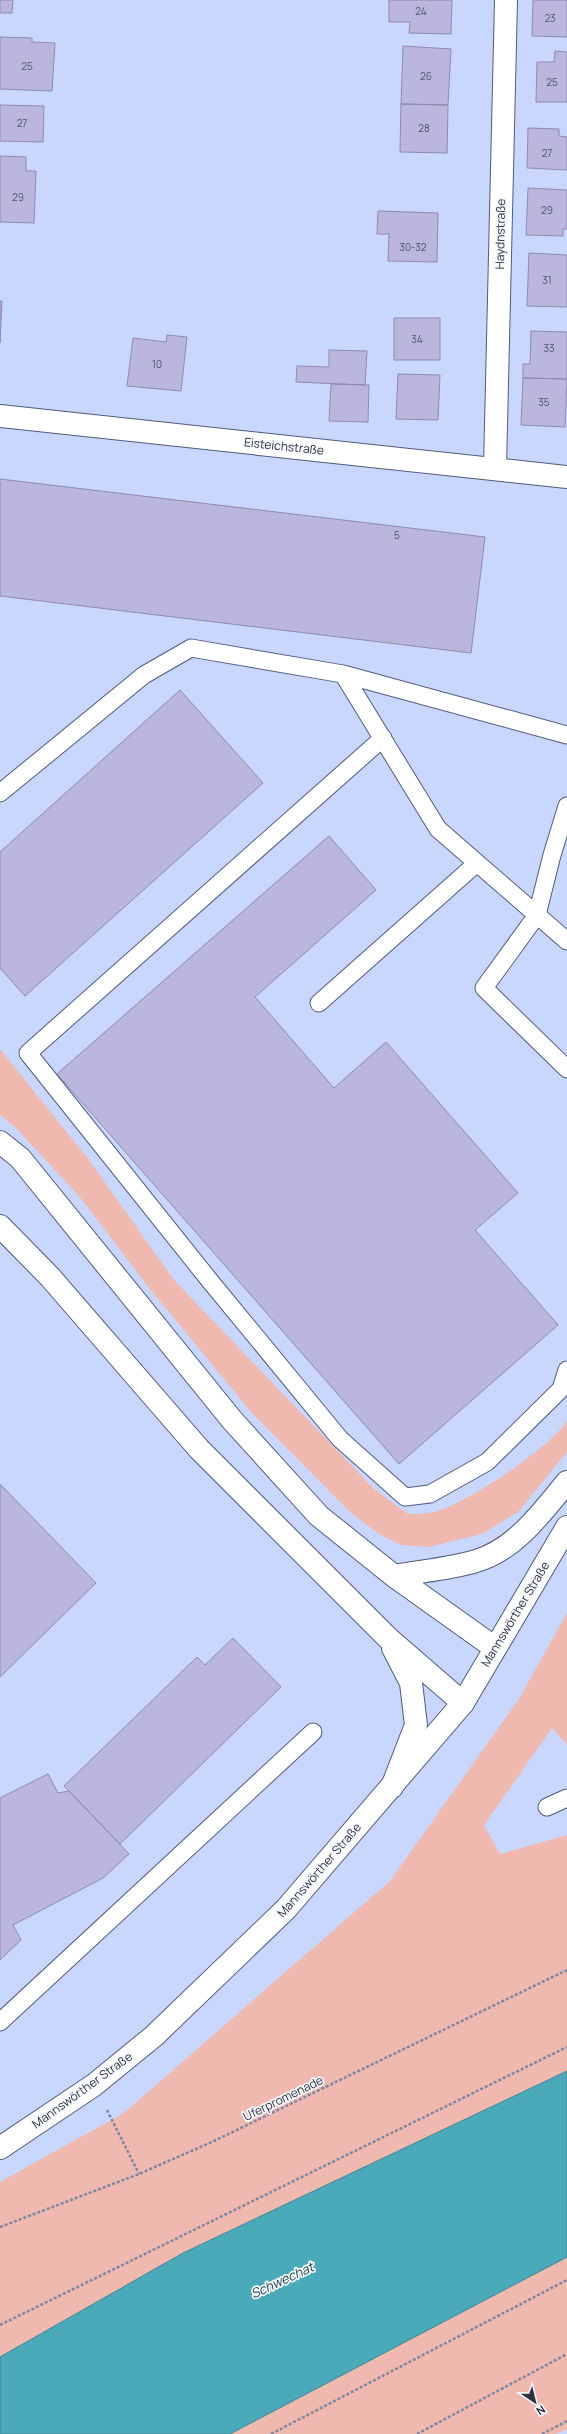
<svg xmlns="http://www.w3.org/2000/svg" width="567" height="2434" font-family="Manrope,sans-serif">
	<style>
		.green { fill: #efb9b0 }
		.water { fill: #4baab9; stroke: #428695 }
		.building { fill: #bab6de; stroke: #8f8ab0 }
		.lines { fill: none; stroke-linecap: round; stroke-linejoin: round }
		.service-casing { stroke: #505b7d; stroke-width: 19 }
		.minor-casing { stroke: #505b7d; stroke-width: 24 }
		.secondary-casing { stroke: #505b7d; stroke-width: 24 }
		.motorway-casing { stroke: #505b7d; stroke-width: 24 }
		.path { stroke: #7d87a2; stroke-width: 2.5; stroke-dasharray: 3 2; stroke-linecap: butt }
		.service { stroke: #fff; stroke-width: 17 }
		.minor { stroke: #fff; stroke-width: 22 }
		.secondary { stroke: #fff; stroke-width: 22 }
		.motorway { stroke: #fff; stroke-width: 22 }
		.labels { text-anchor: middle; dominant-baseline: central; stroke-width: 3.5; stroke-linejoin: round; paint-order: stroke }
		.number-label { font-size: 10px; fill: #505368 }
		.street-label { font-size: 12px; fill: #2d3241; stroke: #f7f8fc }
		.water-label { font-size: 13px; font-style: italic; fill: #123e45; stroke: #f7f8fc }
	</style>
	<rect width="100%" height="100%" fill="#c9d6fd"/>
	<path class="green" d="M0 1049 89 1160 174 1280 374 1489 408 1514C419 1514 431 1514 441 1510 474 1498 548 1449 567 1421V1452L518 1512 482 1534 429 1547 401 1545 379 1534 351 1513 251 1412 150 1289 79 1196 15 1127 0 1115Z
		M567 1613V1745L552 1728 484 1825 500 1854 567 1835V2071L183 2253 0 2357V2182L124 2113 390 1881 519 1699Z
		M567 2257V2429L556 2434H230Z"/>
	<path class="water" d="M567 2071V2257L230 2434H0V2357L183 2253Z"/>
	<path class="building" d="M0 0H13L12 13H0Z
		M389 0H452L451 34 409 33 410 22H389Z
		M533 0H567V37L532 36Z
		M0 37 32 38V42L55 43 52 91 0 89Z
		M403 46 451 49 448 105 401 104Z
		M555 51 567 52V102H536L537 62H554Z
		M401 104 448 105 447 153 400 152Z
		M0 105 44 106 43 142 0 141Z
		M528 128 559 129V136L567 137V170L527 168Z
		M0 156 26 157V171H36L34 223 0 222Z
		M528 188 567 190V229H563V236L526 235Z
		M378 211 438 213 437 262 388 261 389 234H377Z
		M529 253 567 255V307L527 306Z
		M0 301H2L0 343Z
		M394 318H440V360H394Z
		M531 331 567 332V379L523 378V364H530Z
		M167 335 187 337 181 391 127 386 133 338 166 342Z
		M329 350 367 351 365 385 296 382 297 366 329 367Z
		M398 374 440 375 438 420 396 419Z
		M523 378 567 379 565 427 521 425Z
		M331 384 369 385 368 422 329 421Z
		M0 479 485 537 471 653 0 596Z
		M180 690 263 783 25 996 0 968V852Z
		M329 836 376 890 255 997 334 1088 386 1042 518 1193 475 1230 558 1325 399 1464 57 1074Z
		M0 1484 96 1583 0 1677Z
		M233 1638 281 1687 120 1844 64 1786 197 1657 205 1665Z
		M48 1774 58 1793 69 1791 129 1854 103 1878 13 1925 21 1940 0 1960V1798Z"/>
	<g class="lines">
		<defs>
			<path id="service" d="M343 674 438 829 567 941
				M383 738 28 1053 210 1281 340 1439 405 1497 430 1494 487 1462 561 1389 567 1370
				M0 793 144 675 191 648 343 674 567 735
				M567 806 552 855 537 915 484 988 567 1069
				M319 1003 477 863
				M547 1807 567 1798
				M0 2022 313 1732"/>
			<path id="minor" d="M0 416 567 477
				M495 468 506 0"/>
			<path id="secondary" d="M0 2148 94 2085 154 2036 286 1909 463 1703 567 1527"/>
			<path id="motorway" d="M0 1142 20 1158 232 1420 319 1516 394 1576 495 1648
				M0 1226 50 1277 199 1449 388 1638 463 1703
				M394 1576C421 1571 450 1569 476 1561 515 1550 542 1512 567 1482
				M392 1787 416 1725 411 1683 393 1648"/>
		</defs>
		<use href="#service" class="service-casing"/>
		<use href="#minor" class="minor-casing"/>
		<use href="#secondary" class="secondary-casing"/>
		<use href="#motorway" class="motorway-casing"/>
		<path class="path" d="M107 2110 139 2174
			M0 2227 139 2174 214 2141 567 1970
			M0 2325 567 2047
			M271 2434 567 2280
			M417 2434 567 2354
			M542 2434 567 2421"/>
		<use href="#service" class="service"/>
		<use href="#minor" class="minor"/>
		<use href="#secondary" class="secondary"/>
		<use href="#motorway" class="motorway"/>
	</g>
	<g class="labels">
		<g class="number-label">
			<text x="421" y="11">24</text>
			<text x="550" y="18">23</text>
			<text x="27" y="66">25</text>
			<text x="426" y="76">26</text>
			<text x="552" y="82">25</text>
			<text x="22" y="123">27</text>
			<text x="424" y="128">28</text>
			<text x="547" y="153">27</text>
			<text x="18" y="197">29</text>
			<text x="547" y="210">29</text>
			<text x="413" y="247">30-32</text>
			<text x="547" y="280">31</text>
			<text x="417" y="339">34</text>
			<text x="549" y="348">33</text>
			<text x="157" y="364">10</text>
			<text x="544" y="402">35</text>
			<text x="397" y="535">5</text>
		</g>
		<g class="street-label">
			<text transform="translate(500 234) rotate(-89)">Haydnstraße</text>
			<text transform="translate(284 446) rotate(6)">Eisteichstraße</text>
			<text transform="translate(515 1614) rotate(-59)">Mannswörther Straße</text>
			<text transform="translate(319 1870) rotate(-49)">Mannswörther Straße</text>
			<text transform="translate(82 2090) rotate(-36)">Mannswörther Straße</text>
			<text transform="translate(283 2098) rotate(-26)">Uferpromenade</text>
		</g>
		<g class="water-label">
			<text transform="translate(282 2280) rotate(-25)">Schwechat</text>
		</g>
	</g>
	<g transform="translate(535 2402) rotate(145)" stroke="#f7f8fc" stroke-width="3" paint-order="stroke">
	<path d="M0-3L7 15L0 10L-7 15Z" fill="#2d3241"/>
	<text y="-6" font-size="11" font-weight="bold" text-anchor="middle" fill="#2d3241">N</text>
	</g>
</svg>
